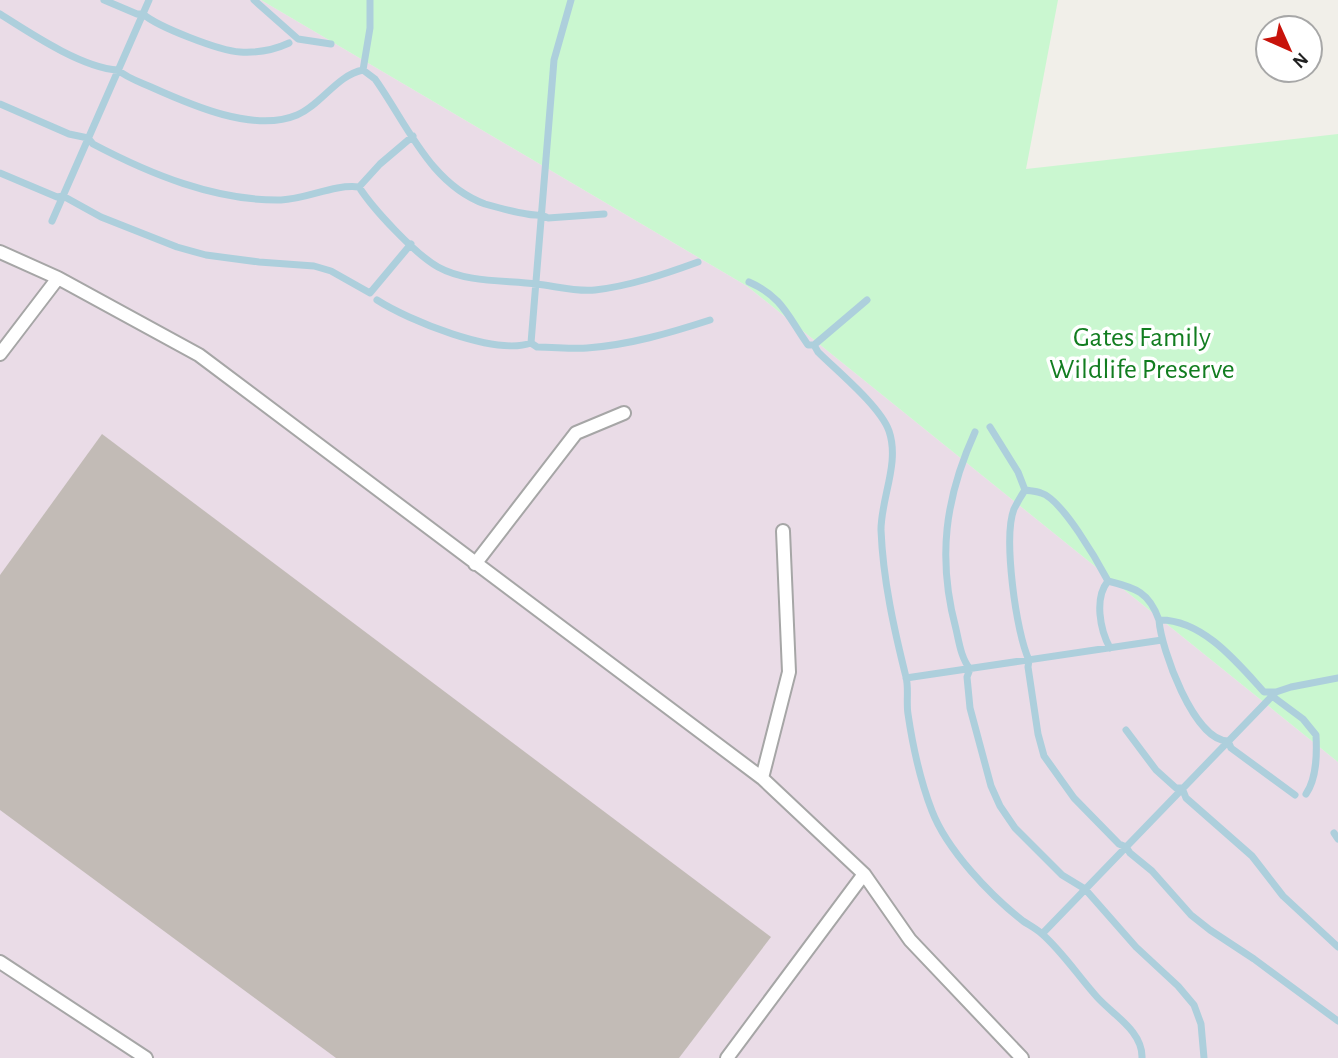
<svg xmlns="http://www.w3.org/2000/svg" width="1338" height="1058" font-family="'Alegreya Sans',sans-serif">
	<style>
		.industrial { fill: #eadce7 }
		.park { fill: #caf7d0 }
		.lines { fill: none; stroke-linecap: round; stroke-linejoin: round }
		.stream { stroke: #adcfdc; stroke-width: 7 }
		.building { fill: #c2bbb6 }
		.lane-casing { stroke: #a6a6a6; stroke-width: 16 }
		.lane { stroke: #fff; stroke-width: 12 }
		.labels { text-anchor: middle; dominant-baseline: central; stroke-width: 7; stroke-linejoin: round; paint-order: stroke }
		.park-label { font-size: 28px; fill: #127d20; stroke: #fff }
	</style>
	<rect width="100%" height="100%" fill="#f1efe9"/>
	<path class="industrial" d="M0 0H261L747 286 1338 762V1058H0Z"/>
	<path class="park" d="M261 0H1058L1026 169 1338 134V762L747 286Z"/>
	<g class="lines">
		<path class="stream" d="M104 0 137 14H143C158 27 220 51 240 52 257 53 274 50 289 43
			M254 0 298 39 331 44
			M0 14C30 33 82 68 118 70 127 78 140 82 151 87 191 105 254 133 297 115 321 105 337 75 363 70
			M363 70 375 79C407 124 430 184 485 204 499 208 513 212 527 214 535 216 541 214 548 218L604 214
			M363 70 370 28V0
			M0 104 69 134 88 138 93 144C150 174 215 201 281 200 308 199 333 184 359 187 373 209 415 254 438 267 467 283 505 280 537 284 555 286 576 292 595 290 630 286 665 274 698 262
			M0 173 57 197 63 196 101 217 177 247 206 255 259 262 314 266 331 271 370 293 411 244
			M359 187 380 164 413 136
			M52 221 149 0
			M749 282C783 297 788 317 808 345H814L818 352C837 371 880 406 889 431 900 463 881 498 881 530 883 580 894 629 906 677 909 688 906 702 908 714 913 748 920 780 932 811 947 850 990 895 1023 921 1029 925 1035 928 1041 933 1062 951 1078 976 1097 997 1113 1015 1143 1031 1142 1058
			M377 300C408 320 495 356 531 343L537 347C554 347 571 349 587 348 629 345 670 333 710 320
			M531 343 554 60 571 0
			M814 345 867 300
			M990 427 1018 472 1025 490C1030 491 1036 491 1041 493 1062 499 1098 562 1108 581 1136 588 1149 592 1159 620 1202 619 1237 662 1264 692H1276
			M975 432C945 498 937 558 956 629 959 642 961 658 970 669L967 677 970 708 991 786 1000 806 1015 828 1062 875 1085 889 1136 947 1178 986 1194 1005 1201 1024 1204 1058
			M1025 490C1021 496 1017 503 1014 509 1003 537 1016 633 1029 660L1028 667 1038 734 1044 756 1074 798 1119 844 1126 847 1130 853 1152 871 1191 915 1210 930 1254 959 1338 1021
			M1108 581C1094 598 1100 630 1110 648
			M1159 620C1161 649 1194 741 1228 741L1231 748 1295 795
			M906 678 1162 640
			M1272 696 1303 719 1316 735C1317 754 1317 778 1306 794
			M1126 730 1156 770 1176 788H1182L1186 798 1252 856 1283 896 1338 947
			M1334 833 1338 839
			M1042 934 1276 692 1291 687 1338 678"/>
	</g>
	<path class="building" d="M102 434 771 937 679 1058H336L0 810V575Z"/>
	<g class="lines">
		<defs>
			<path id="lane" d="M0 252 58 278 199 355 762 778 864 874 910 940 1022 1058
				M0 354 58 278
				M475 564 576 433 624 413
				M762 778 789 672 783 531
				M0 962 146 1058
				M727 1058 864 874"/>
		</defs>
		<use href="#lane" class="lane-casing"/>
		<use href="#lane" class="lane"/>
	</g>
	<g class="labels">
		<g class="park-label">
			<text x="1142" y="338">Gates Family<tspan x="1142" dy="32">Wildlife Preserve</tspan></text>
		</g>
	</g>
	<g transform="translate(1289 49) rotate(135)"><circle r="33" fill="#ffffff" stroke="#a7a7a7" stroke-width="2"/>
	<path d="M0-5L12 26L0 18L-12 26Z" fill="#c8130b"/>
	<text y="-10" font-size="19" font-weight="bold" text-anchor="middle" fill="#222222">N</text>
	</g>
</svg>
